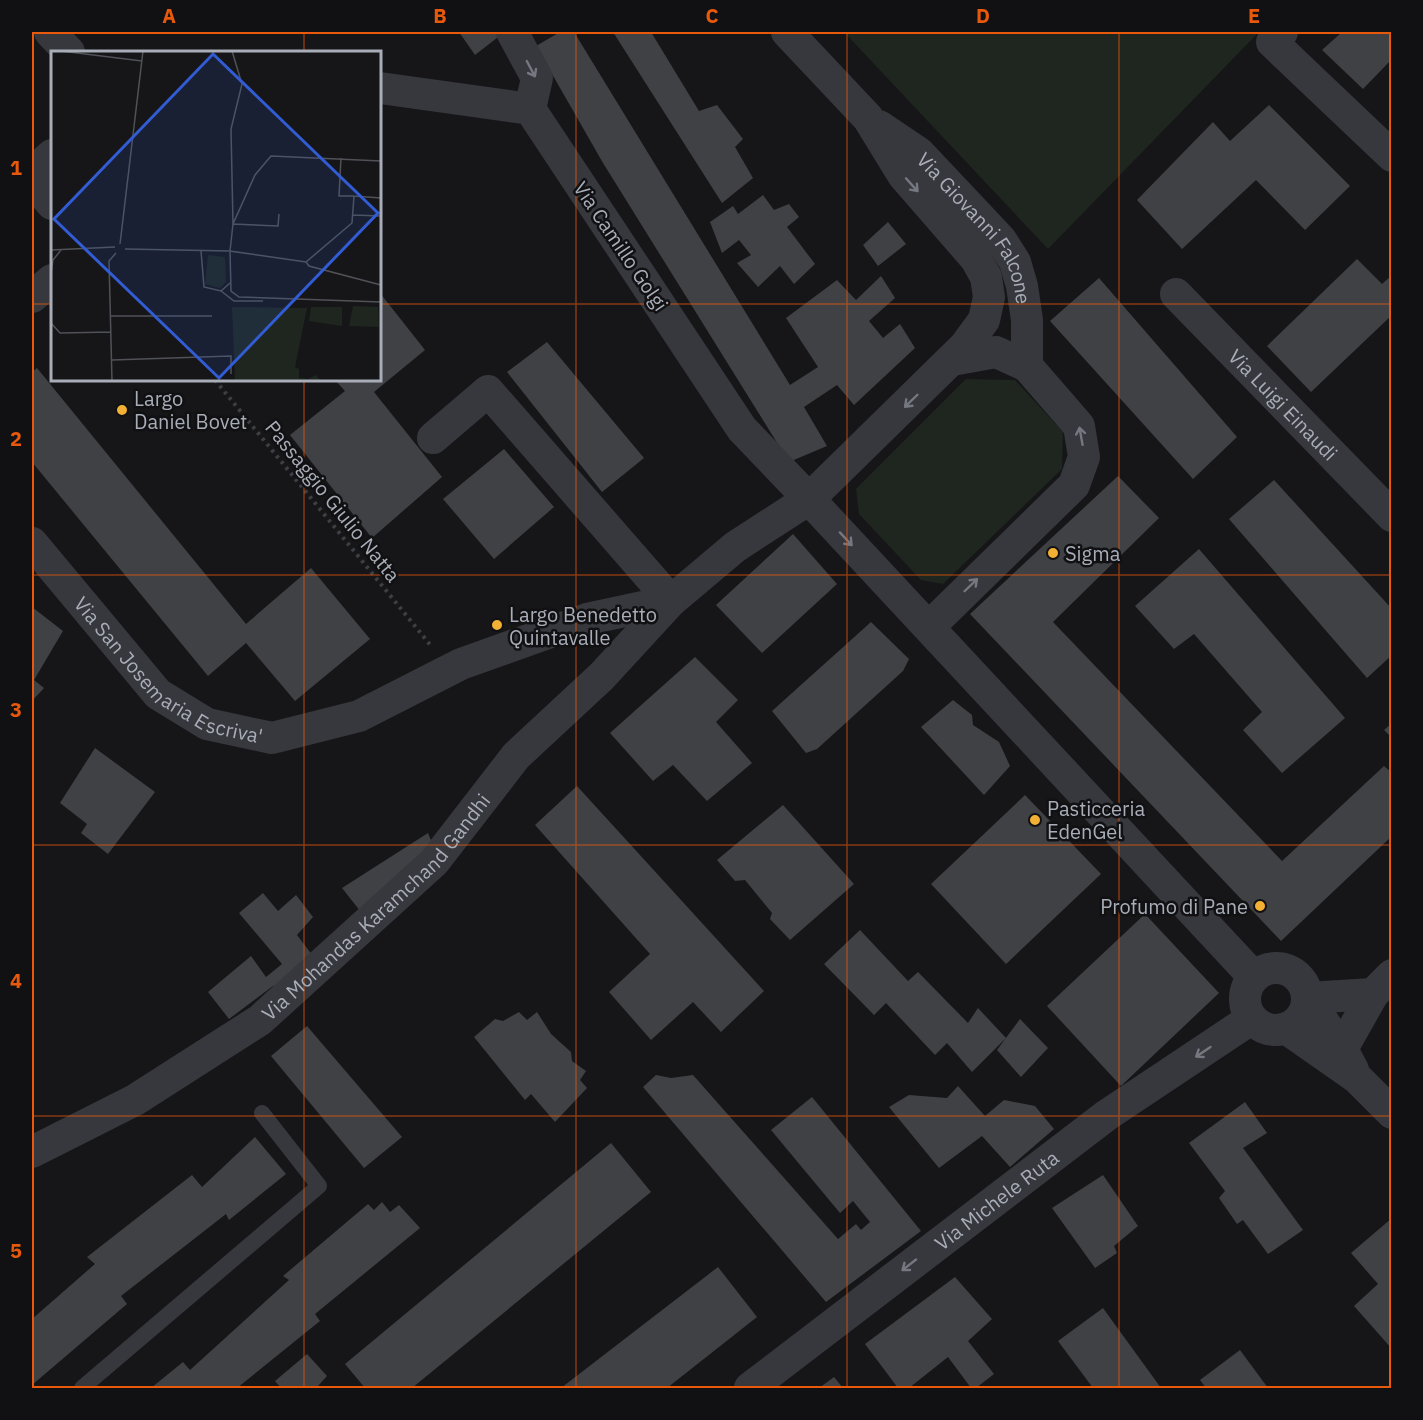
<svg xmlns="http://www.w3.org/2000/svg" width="1423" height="1420" font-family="'IBM Plex Sans',sans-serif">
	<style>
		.green { fill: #1e261f }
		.building { fill: #404145 }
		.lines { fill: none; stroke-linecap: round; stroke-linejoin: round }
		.path { stroke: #3d3f44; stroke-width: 4; stroke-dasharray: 3 4.5; stroke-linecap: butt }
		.service { stroke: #37383d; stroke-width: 16 }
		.minor { stroke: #37383d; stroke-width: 32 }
		.oneway { stroke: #757881 }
		.grid { fill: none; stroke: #e8590c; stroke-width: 1.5; stroke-opacity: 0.55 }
		.poi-dot { fill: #f2b134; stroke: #111113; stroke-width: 2 }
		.labels { text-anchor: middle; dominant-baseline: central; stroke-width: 5; stroke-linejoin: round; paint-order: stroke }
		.street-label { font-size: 20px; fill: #a8adb8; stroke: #111113 }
		.poi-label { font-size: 20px; fill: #a8adb8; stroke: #111113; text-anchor: start }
		.inset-road { fill: none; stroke: #505258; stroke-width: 1.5 }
		.view { fill: #325cd3; fill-opacity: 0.15; stroke: #325cd3; stroke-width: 3 }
		.inset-edge { fill: none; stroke: #a8adb8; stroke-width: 3 }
		.neatline { fill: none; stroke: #e8590c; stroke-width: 2 }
		.grid-label { font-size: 20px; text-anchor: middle; font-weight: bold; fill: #e8590c }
	</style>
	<rect width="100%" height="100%" fill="#161618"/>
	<path class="green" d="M844 32H1259L1048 249Z
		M966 379 1015 380 1063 432 1062 469 943 584 921 580 859 514 856 489Z"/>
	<path class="building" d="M459 32H500L502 34 475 55Z
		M560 32H574L790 385 818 367 786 318 837 280 856 300 881 276 895 298 869 321 883 338 900 324 915 348 854 405 837 385 804 407 827 446 789 462 603 163 536 46Z
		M613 32H651L699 111 717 105 743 139 735 147 753 178 722 203Z
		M1342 32H1392V59L1363 89 1322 50Z
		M1269 105 1350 186 1305 230 1256 180 1182 249 1137 200 1213 122 1230 141Z
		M763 195 774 210 789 204 799 217 787 227 815 264 794 284 780 266 758 287 737 263 751 255 739 240 722 253 710 222 733 206 738 214Z
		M888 222 906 244 878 266 863 245Z
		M1357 259 1382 284 1392 275V315L1311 392 1267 346Z
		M1099 278 1237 437 1193 479 1050 321Z
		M380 293 425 350 374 392 442 477 372 538 290 435 345 391 335 380H380Z
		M547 342 644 458 602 492 507 372Z
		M37 368 246 624 311 568 370 639 295 701 246 643 208 676 32 462V372Z
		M504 449 554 507 494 559 443 499Z
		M1118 476 1159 518 1053 622 1282 861 1384 766 1392 773V836L1281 941 970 614Z
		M1274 480 1392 609V655L1367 678 1229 519Z
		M793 534 837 584 762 653 716 605Z
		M1199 549 1345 718 1282 773 1243 730 1262 712 1194 634 1174 649 1135 606Z
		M32 607 63 631 34 680 44 688 33 700Z
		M871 622 909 659 903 671 817 749 806 753 772 711Z
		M695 657 738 700 716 722 752 763 707 801 673 765 653 781 610 733Z
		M953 700 972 715 973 725 999 742 1010 766 984 795 921 727Z
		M1392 723V738L1384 730Z
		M95 748 155 792 108 854 81 833 87 824 60 803Z
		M577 786 764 991 721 1032 693 1002 651 1040 609 992 650 954 535 825Z
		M1025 795 1101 874 1006 964 931 884Z
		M783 805 854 884 790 940 770 919 772 913 745 880 735 881 717 860Z
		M428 833 435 850 361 912 342 888Z
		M263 893 278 911 296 895 313 917 297 935 319 964 281 998 273 986 229 1019 208 992 251 956 266 977 282 964 239 913Z
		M1145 914 1219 993 1121 1086 1047 1006Z
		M860 930 908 981 918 972 968 1023 978 1008 1006 1038 972 1072 947 1043 935 1055 886 1003 874 1015 824 964Z
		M519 1012 527 1020 537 1012 551 1034 571 1052 572 1061 586 1071 580 1080 587 1088 555 1122 531 1094 525 1100 474 1037 495 1019 503 1021Z
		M1020 1019 1048 1048 1021 1077 997 1050Z
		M307 1026 402 1137 364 1168 271 1056Z
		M656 1075 671 1078 693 1075 838 1239 856 1224 861 1230 870 1222 853 1201 840 1213 771 1130 812 1097 921 1231 826 1302 643 1087Z
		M958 1086 985 1116 1004 1100 1035 1106 1054 1129 1010 1167 982 1136 939 1168 889 1107 909 1095 947 1098Z
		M1245 1102 1267 1133 1243 1148 1303 1230 1268 1254 1243 1220 1237 1224 1219 1198 1225 1191 1189 1143Z
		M255 1137 286 1174 229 1220 226 1214 121 1296 127 1304 32 1385V1319L95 1264 87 1257 192 1175 202 1187Z
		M611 1143 651 1192 412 1388H365L345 1364Z
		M1103 1175 1138 1226 1114 1246 1117 1253 1095 1268 1052 1208Z
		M382 1202 390 1212 399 1205 420 1228 315 1314 320 1321 237 1388H151L183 1362 190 1370 289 1280 283 1276 368 1204 374 1210Z
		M1392 1218V1349L1354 1306 1378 1284 1351 1253Z
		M718 1267 757 1317 667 1388H561Z
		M955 1277 992 1319 968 1341 994 1374 976 1388H971L948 1357 909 1388H898L865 1344Z
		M1103 1308 1161 1388H1093L1058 1341Z
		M1240 1350 1268 1388H1206L1200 1380Z
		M307 1354 327 1376 318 1386 320 1388H281L275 1381Z
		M834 1377 843 1388H819Z"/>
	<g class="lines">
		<path class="path" d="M215 380 432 647"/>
		<path class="service" d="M82 1388 319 1186 262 1113"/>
		<g class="minor">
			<path d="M50 32 69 52"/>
			<path d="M512 32 537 78 530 109"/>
			<path d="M787 32 868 118 903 175 976 259 986 277 989 297 984 320 965 346 809 499 1253 976"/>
			<path d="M1282 32 1272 42 1392 156"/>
			<path id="s1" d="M879 126 919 153 1001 240 1015 262 1022 286 1027 320V366"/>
			<path d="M32 173 52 155"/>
			<path d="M32 181 52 204"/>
			<path id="s2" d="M1176 294 1392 516"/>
			<path d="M32 297 52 280"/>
			<path id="s3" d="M32 543 158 694 207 724 272 738 359 716 461 664 587 619 671 601 735 547 809 499 742 429 530 109 380 88"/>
			<path d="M930 626 1074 485 1084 457 1079 426 1027 366 996 352 952 360"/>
			<circle cx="1276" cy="999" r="31"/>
			<path d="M1307 998 1342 1049 1353 1070"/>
			<path d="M1307 998 1373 994 1392 975"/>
			<path d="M1287 1029 1357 1078 1392 1113"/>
			<path d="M1342 1049 1373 994"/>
			<path id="s4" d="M32 1152 135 1100 260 1020 434 862 516 756 602 676 671 601 488 391 433 438"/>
			<path id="s5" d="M750 1388 1107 1115 1251 1019"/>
		</g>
	</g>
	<defs><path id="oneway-shaft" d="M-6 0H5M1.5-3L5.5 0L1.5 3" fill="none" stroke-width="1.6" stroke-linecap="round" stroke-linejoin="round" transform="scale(1.5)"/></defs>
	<g class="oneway">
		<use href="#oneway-shaft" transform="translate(531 69) rotate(62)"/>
		<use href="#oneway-shaft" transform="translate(912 185) rotate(48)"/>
		<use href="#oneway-shaft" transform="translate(911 401) rotate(136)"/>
		<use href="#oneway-shaft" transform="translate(1081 436) rotate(-100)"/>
		<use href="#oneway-shaft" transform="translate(846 539) rotate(47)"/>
		<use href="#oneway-shaft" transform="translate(971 585) rotate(-44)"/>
		<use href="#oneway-shaft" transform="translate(1203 1052) rotate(146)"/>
		<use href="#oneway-shaft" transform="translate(909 1265) rotate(142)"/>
	</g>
	<path class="grid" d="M304 32V52M576 32V1388M847 32V1388M1119 32V1388M32 304H52M380 304H1392M304 380V1388M32 575H1392M32 845H1392M32 1116H1392"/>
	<g class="poi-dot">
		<circle cx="122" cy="410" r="6"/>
		<circle cx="1053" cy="553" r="6"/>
		<circle cx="497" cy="625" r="6"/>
		<circle cx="1035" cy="820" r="6"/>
		<circle cx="1260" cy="906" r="6"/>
	</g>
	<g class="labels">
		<g class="street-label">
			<text stroke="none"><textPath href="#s1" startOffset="144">Via Giovanni Falcone</textPath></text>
			<text transform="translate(621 246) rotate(56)">Via Camillo Golgi</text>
			<text stroke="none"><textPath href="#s2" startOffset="154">Via Luigi Einaudi</textPath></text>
			<text transform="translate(333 501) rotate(51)">Passaggio Giulio Natta</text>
			<text stroke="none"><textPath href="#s3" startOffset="192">Via San Josemaria Escriva'</textPath></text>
			<text stroke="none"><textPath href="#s4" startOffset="426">Via Mohandas Karamchand Gandhi</textPath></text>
			<text stroke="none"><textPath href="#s5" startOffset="310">Via Michele Ruta</textPath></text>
		</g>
		<g class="poi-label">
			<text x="134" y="398">Largo<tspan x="134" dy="23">Daniel Bovet</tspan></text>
			<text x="1065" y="553">Sigma</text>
			<text x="509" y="614">Largo Benedetto<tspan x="509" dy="23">Quintavalle</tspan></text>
			<text x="1047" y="808">Pasticceria<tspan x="1047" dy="23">EdenGel</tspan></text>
			<text x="1248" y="906" text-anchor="end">Profumo di Pane</text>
		</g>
	</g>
	<g transform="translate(51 51)">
		<rect width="330" height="330" fill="#161618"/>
		<path d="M157 204 174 206 175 231 169 237 154 233ZM302 255 327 256 328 276 298 275ZM181 256 256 257 244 316 248 318V327L257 328 265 324 270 330H184ZM260 256H291V275L258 270Z" fill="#1e261f"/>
		<path class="inset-road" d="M10 0 91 10M181 0 191 33 180 78 182 173 227 175 228 163M290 107 288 145H303M330 110 220 105 204 124 182 173 179 200 255 211 301 172 303 145 330 147M302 164 330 165M69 193 92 0M74 198 179 200 180 240 188 246 330 251M0 199 64 196M150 200 153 236 170 240 179 232M255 211 258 215 330 234M0 223 2 209 10 199M170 240 183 250H212M60 265H161M0 272 9 282 60 281M61 309 180 305V323M61 330 58 210 65 202"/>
		<path class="view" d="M162 3 327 162 168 327 3 168Z"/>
		<rect width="330" height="330" class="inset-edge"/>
	</g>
	<rect width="1423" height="1420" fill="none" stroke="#111113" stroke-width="66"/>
	<rect x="33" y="33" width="1357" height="1354" class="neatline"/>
	<g class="grid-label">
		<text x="169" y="23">A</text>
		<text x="440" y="23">B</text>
		<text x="712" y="23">C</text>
		<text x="983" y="23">D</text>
		<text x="1254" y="23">E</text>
		<text x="16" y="175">1</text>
		<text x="16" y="446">2</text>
		<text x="16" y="717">3</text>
		<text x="16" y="988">4</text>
		<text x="16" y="1258">5</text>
	</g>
</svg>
